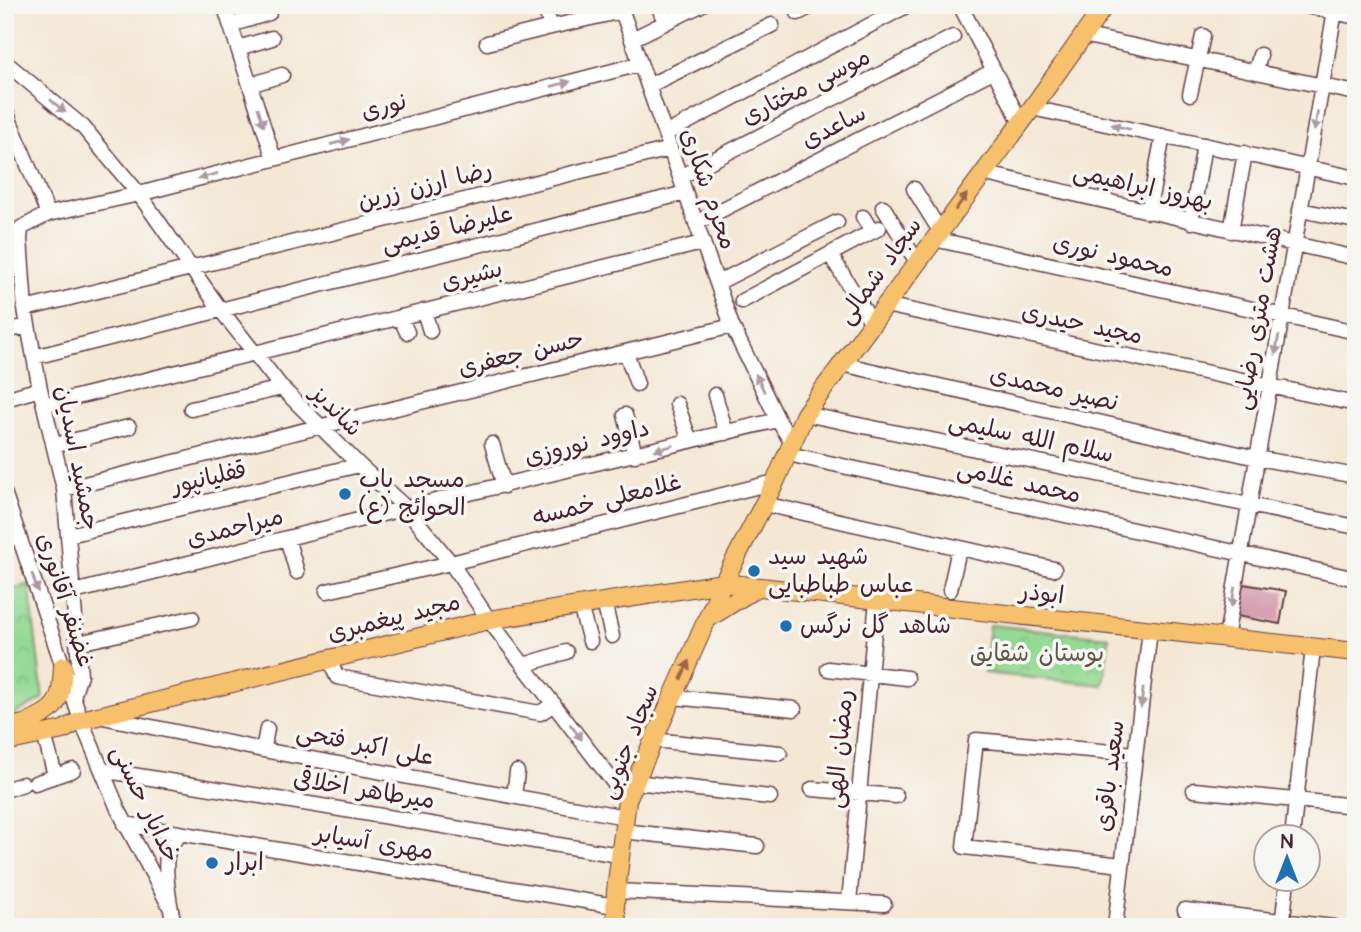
<svg xmlns="http://www.w3.org/2000/svg" width="1361" height="932" font-family="'Architects Daughter','Playpen Sans Arabic',sans-serif">
	<style>
		.park { fill: url(#park-crowns); stroke: #707c60; stroke-width: 2 }
		.building { fill: #d398ac }
		.lines { fill: none; stroke-linecap: round; stroke-linejoin: round }
		.minor-casing { stroke: #643d44; stroke-width: 17 }
		.major-casing { stroke: #643d44; stroke-width: 20 }
		.minor { stroke: #fff; stroke-width: 14 }
		.major { stroke: #f7c06c; stroke-width: 18 }
		.oneway { fill: #ae9aa0 }
		.oneway2 { fill: #986748 }
		.poi-dot { fill: #1f6fb2; stroke: #f6f6f2; stroke-width: 2.5 }
		.labels { text-anchor: middle; dominant-baseline: central; stroke-width: 7; stroke-linejoin: round; paint-order: stroke }
		.street-label { font-size: 24px; fill: #4a1f2b; stroke: #f6f6f2 }
		.poi-label { font-size: 24px; fill: #4a1f2b; stroke: #f6f6f2; text-anchor: start }
		.park-label { font-size: 24px; fill: #60574a; stroke: #f6f6f2 }
	</style>
	<defs>
		<pattern id="park-crowns" width="20" height="18" patternUnits="userSpaceOnUse" patternTransform="scale(1.75)"><rect width="20" height="18" fill="#95da94"/><path d="M2 6a3 3 0 1 1 6 0M12 15a3 3 0 1 1 6 0" fill="none" stroke="#82bb80"/></pattern>
	</defs>
	<rect width="100%" height="100%" fill="#f6f6f2"/>
	<filter id="ink" filterUnits="userSpaceOnUse"><feTurbulence type="fractalNoise" baseFrequency=".0143" numOctaves="2"/><feDisplacementMap in="SourceGraphic" scale="14" xChannelSelector="R" yChannelSelector="G"/><feConvolveMatrix kernelMatrix="1 2 1 2 8 2 1 2 1" color-interpolation-filters="sRGB"/></filter>
	<filter id="wash" filterUnits="userSpaceOnUse"><feTurbulence type="fractalNoise" baseFrequency=".00686" numOctaves="4" result="noise"/><feDisplacementMap in="SourceGraphic" scale="28" xChannelSelector="R" yChannelSelector="G"/><feGaussianBlur stdDeviation="1.57" result="paint"/><feColorMatrix in="noise" values="0 0 0 0 0 0 0 0 0 0 0 0 0 0 0 0 0 1.4 0 .05"/><feComposite in="paint" operator="in"/></filter>
	<g filter="url(#wash)">
		<rect width="100%" height="100%" fill="#f4e7d4"/>
		<path class="park" d="M29 584 43 699 5 719V591Z
			M989 625 1109 637 1103 685 984 673Z"/>
		<g id="blocks">
			<path class="building" d="M1243 584 1286 591 1280 624 1237 616Z"/>
		</g>
	</g>
	<g filter="url(#ink)">
		<use href="#blocks" fill-opacity="0" stroke="#643d44" stroke-width="2"/>
		<g class="lines">
			<defs>
				<path id="minor" d="M224 5 274 159
					M544 5 551 27 622 11 732 326 778 420 792 443
					M960 5 1020 121
					M1302 5 1356 17
					M660 10 665 23
					M798 13 814 5
					M231 25 269 13
					M1082 35 1356 93
					M632 39 701 5
					M487 43 551 27
					M238 48 272 38
					M5 62 83 127 139 194 220 309 282 388 359 465 406 508 451 563 489 620 627 800
					M1256 72 1260 55
					M250 85 282 75
					M648 86 772 25
					M1190 94 1203 36
					M1032 108 1356 178
					M5 109 48 214
					M665 134 908 5
					M982 173 1356 258
					M680 177 953 37
					M914 189 940 231
					M883 207 917 262
					M1300 210 1356 221
					M1148 212 1163 136
					M863 217 872 232
					M1191 222 1204 145
					M696 223 993 71
					M1231 231 1245 153
					M934 239 1356 332
					M830 254 872 323
					M717 283 837 222
					M742 301 879 228
					M885 305 1356 404
					M25 309 670 149
					M424 311 430 331
					M400 317 407 332
					M5 331 28 326
					M626 352 637 384
					M34 357 685 193
					M842 364 1257 458 1356 476
					M715 395 726 433
					M5 399 40 389
					M677 404 690 441
					M44 405 702 243
					M191 409 282 388
					M805 414 1356 527
					M625 415 635 455
					M492 444 504 486
					M55 445 129 427
					M788 454 1356 579
					M64 489 732 326
					M5 495 81 720 118 809 170 907
					M764 504 1054 569
					M69 535 359 465
					M287 538 297 572
					M950 590 959 549
					M327 591 451 563 775 482
					M74 592 402 509 778 420
					M604 602 612 636
					M580 606 590 641
					M1226 638 1336 5
					M78 643 192 618
					M329 659 337 677 540 713 554 704
					M524 665 566 652
					M828 669 907 678
					M73 697 80 675 64 489 40 389 25 309 20 239 21 228 48 214 139 194 640 64
					M673 697 794 709
					M103 717 263 750 625 817
					M44 734 55 775
					M653 740 780 753
					M263 750 267 729
					M102 770 619 855
					M635 782 770 797
					M35 783 73 770
					M812 789 896 796
					M5 790 23 784
					M1194 790 1356 806
					M514 796 517 772
					M125 824 615 906
					M623 831 757 846
					M1292 838 1313 648
					M1122 865 964 847 976 740 1135 754
					M616 891 884 904
					M849 902 877 600
					M1185 910 1334 927
					M175 927C170 909 163 869 168 852 169 844 175 839 181 834
					M1115 927 1150 630
					M1282 927 1287 880"/>
				<path id="major" d="M707 619 758 587
					M22 725C58 708 61 706 63 666
					M5 728 33 722
					M5 742 63 730 81 720 98 716 489 620 723 583 1356 652
					M618 927 615 906 616 891 627 800 723 583 775 482 805 414 1032 108 1105 5"/>
			</defs>
			<use href="#minor" class="minor-casing"/>
			<use href="#major" class="major-casing"/>
			<use href="#minor" class="minor"/>
			<use href="#major" class="major"/>
		</g>
		<defs><path id="oneway-solid" d="M-6-.8H1V-3.2L6.5 0L1 3.2V.8H-6Z" transform="scale(1.75)"/></defs>
		<g class="oneway">
			<use href="#oneway-solid" transform="translate(561 84) rotate(-15)"/>
			<use href="#oneway-solid" transform="translate(58 106) rotate(39)"/>
			<use href="#oneway-solid" transform="translate(261 117) rotate(72)"/>
			<use href="#oneway-solid" transform="translate(1316 121) rotate(100)"/>
			<use href="#oneway-solid" transform="translate(1121 127) rotate(-166)"/>
			<use href="#oneway-solid" transform="translate(340 142) rotate(-15)"/>
			<use href="#oneway-solid" transform="translate(208 176) rotate(165)"/>
			<use href="#oneway-solid" transform="translate(1277 345) rotate(100)"/>
			<use href="#oneway-solid" transform="translate(760 383) rotate(-116)"/>
			<use href="#oneway-solid" transform="translate(664 448) rotate(166)"/>
			<use href="#oneway-solid" transform="translate(35 583) rotate(72)"/>
			<use href="#oneway-solid" transform="translate(1233 597) rotate(100)"/>
			<use href="#oneway-solid" transform="translate(1142 698) rotate(97)"/>
			<use href="#oneway-solid" transform="translate(576 732) rotate(53)"/>
		</g>
		<g class="oneway2">
			<use href="#oneway-solid" transform="translate(961 202) rotate(-54)"/>
			<use href="#oneway-solid" transform="translate(685 670) rotate(-66)"/>
		</g>
	</g>
	<g class="poi-dot">
		<circle cx="345" cy="494" r="7"/>
		<circle cx="754" cy="571" r="7"/>
		<circle cx="786" cy="626" r="7"/>
		<circle cx="212" cy="863" r="7"/>
	</g>
	<g class="labels">
		<g class="street-label">
			<text transform="translate(806 87) rotate(-27)">موسی مختاری</text>
			<text transform="translate(384 107) rotate(-15)">نوری</text>
			<text transform="translate(834 127) rotate(-27)">ساعدی</text>
			<text transform="translate(425 186) rotate(-14)">رضا ارزن زرین</text>
			<text transform="translate(1143 187) rotate(13)">بهروز ابراهیمی</text>
			<text transform="translate(708 189) rotate(71)">محرم شکاری</text>
			<text transform="translate(447 229) rotate(-14)">علیرضا قدیمی</text>
			<text transform="translate(1113 256) rotate(13)">محمود نوری</text>
			<text transform="translate(880 271) rotate(-54)">سجاد شمالی</text>
			<text transform="translate(472 276) rotate(-14)">بشیری</text>
			<text transform="translate(1258 318) rotate(-80)">هشت متری رضایی</text>
			<text transform="translate(1082 324) rotate(12)">مجید حیدری</text>
			<text transform="translate(521 354) rotate(-14)">حسن جعفری</text>
			<text transform="translate(1054 389) rotate(13)">نصیر محمدی</text>
			<text transform="translate(336 411) rotate(45)">شاندیز</text>
			<text transform="translate(1031 438) rotate(12)">سلام الله سلیمی</text>
			<text transform="translate(587 443) rotate(-14)">داوود نوروزی</text>
			<text transform="translate(77 458) rotate(79)">جمشید اسدیان</text>
			<text transform="translate(209 478) rotate(-13)">قفلیانپور</text>
			<text transform="translate(1019 482) rotate(13)">محمد غلامی</text>
			<text transform="translate(607 500) rotate(-14)">غلامعلی خمسه</text>
			<text transform="translate(235 528) rotate(-14)">میراحمدی</text>
			<text transform="translate(1042 594) rotate(6)">ابوذر</text>
			<text transform="translate(65 600) rotate(72)">غضنفر آقانوری</text>
			<text transform="translate(394 618) rotate(-14)">مجید پیغمبری</text>
			<text transform="translate(629 742) rotate(-68)">سجاد جنوبی</text>
			<text transform="translate(365 745) rotate(11)">علی اکبر فتحی</text>
			<text transform="translate(840 749) rotate(-85)">رمضان الهی</text>
			<text transform="translate(1110 776) rotate(-83)">سعید باقری</text>
			<text transform="translate(364 790) rotate(9)">میرطاهر اخلاقی</text>
			<text transform="translate(145 804) rotate(64)">خدایار حسنی</text>
			<text transform="translate(374 843) rotate(9)">مهری آسیابر</text>
		</g>
		<g class="poi-label">
			<text x="359" y="480">مسجد باب<tspan x="359" dy="28">الحوائج (ع)</tspan></text>
			<text x="768" y="557">شهید سید<tspan x="768" dy="28">عباس طباطبایی</tspan></text>
			<text x="800" y="626">شاهد گل نرگس</text>
			<text x="226" y="863">ابرار</text>
		</g>
		<g class="park-label">
			<text x="1037" y="654">بوستان شقایق</text>
		</g>
	</g>
	<rect width="1361" height="932" fill="none" stroke="#f6f6f2" stroke-width="28"/>
	<g transform="translate(1287 858)"><circle r="33" fill="#f6f6f2" stroke="#b1a0a2" stroke-width="2"/>
	<path d="M0-5L12 26L0 18L-12 26Z" fill="#1f6fb2"/>
	<text y="-10" font-size="19" font-weight="bold" text-anchor="middle" fill="#4a1f2b">N</text>
	</g>
</svg>
